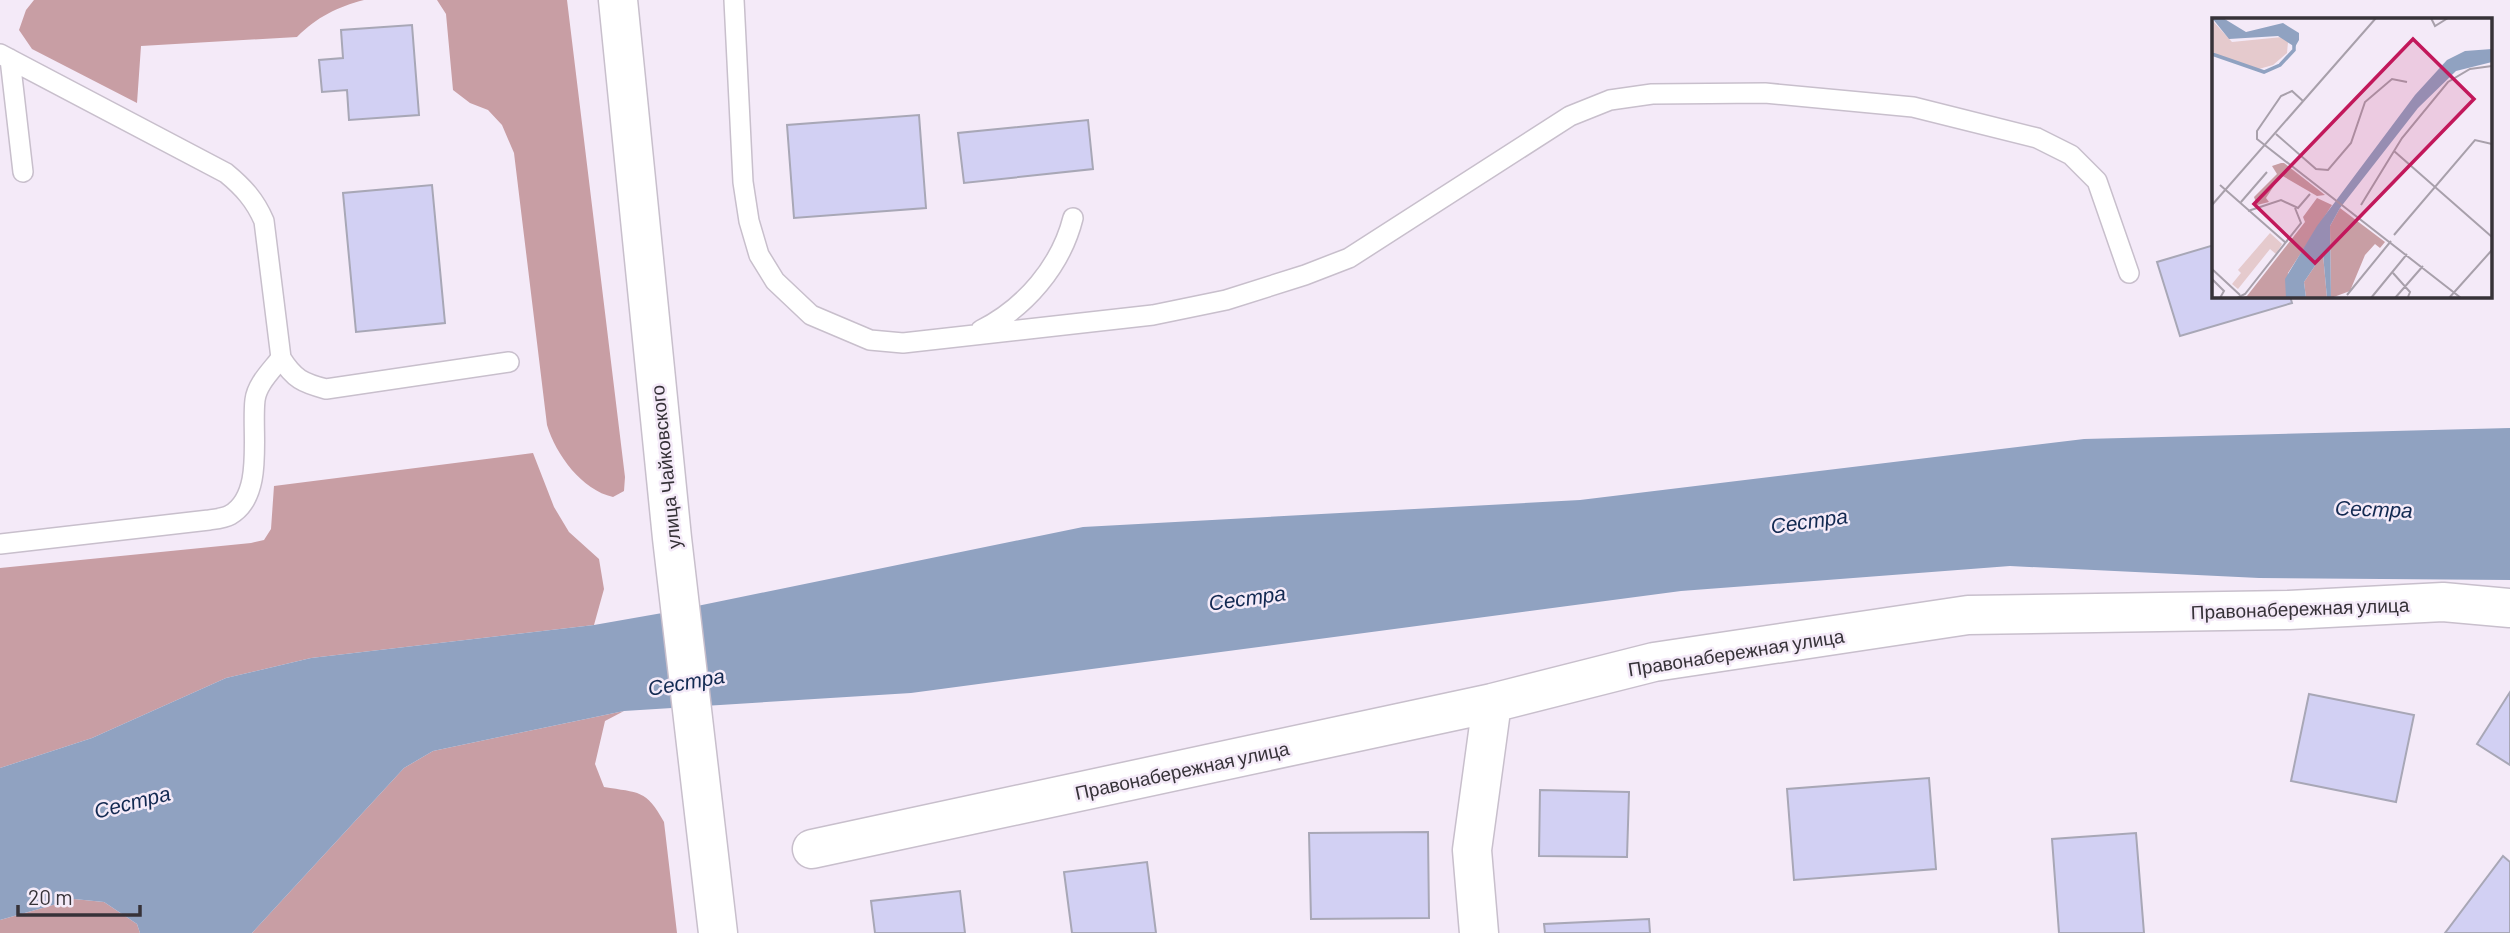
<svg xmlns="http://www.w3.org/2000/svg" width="2510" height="933" font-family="Barlow,sans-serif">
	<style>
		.forest { fill: #c89ea4 }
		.water { fill: #90a2c1 }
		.building { fill: #d2d0f3; stroke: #a8a7b6; stroke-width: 2 }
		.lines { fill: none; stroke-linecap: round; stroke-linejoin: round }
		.lane-casing { stroke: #c8bfcc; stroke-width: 22 }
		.street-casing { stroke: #c8bfcc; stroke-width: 41 }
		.secondary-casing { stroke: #c8bfcc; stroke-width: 41 }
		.lane { stroke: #fff; stroke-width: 19 }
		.street { stroke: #fff; stroke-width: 38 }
		.secondary { stroke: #fff; stroke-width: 38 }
		.labels { text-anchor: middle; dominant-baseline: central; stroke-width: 5; stroke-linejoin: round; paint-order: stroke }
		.street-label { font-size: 19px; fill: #363238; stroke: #f4eaf8 }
		.water-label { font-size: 21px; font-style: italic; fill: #122951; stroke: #f4eaf8 }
		.inset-river { fill: none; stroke: #90a2c1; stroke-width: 3.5 }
		.inset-road { fill: none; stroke: #a8a0ab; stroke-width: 2 }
		.view { fill: #c2185b; fill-opacity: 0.15; stroke: #c2185b; stroke-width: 3.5 }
		.inset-edge { fill: none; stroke: #363238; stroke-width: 3.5 }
	</style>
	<rect width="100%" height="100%" fill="#f4eaf8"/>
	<path class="forest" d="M34 0H364C337 7 317 17 297 37L141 46 137 103 32 49 19 30 26 10Z
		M437 0H567L625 477 624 491 613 497C582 490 556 455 547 425L514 153 502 125 488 110 470 103 453 90 446 14Z
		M533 453 554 507 569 532 599 559 604 589 594 625 311 658 226 678 92 738 0 768V568L251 543 264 540 271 529 274 486Z
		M624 711 605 721 595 764 604 787C639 793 646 789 664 822L677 933H252L404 768 433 751Z
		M74 899 104 902 137 924 140 933H0V920Z"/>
	<path class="water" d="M2510 428V580L2259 578 2010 566 1681 591 911 693 624 711 433 751 404 768 252 933H140L137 924 104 902 74 899 0 920V768L92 738 226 678 311 658 594 625 668 612 1083 527 1580 500 2084 439Z"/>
	<path class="building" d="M412 25 419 115 349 120 347 90 322 92 319 60 343 58 341 30Z
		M919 115 926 208 794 218 787 125Z
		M1088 120 1093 169 964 183 958 133Z
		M432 185 445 323 356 332 343 193Z
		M2214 245V296H2290L2292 303 2180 336 2157 262Z
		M2510 692V765L2477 744Z
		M2309 694 2414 715 2396 802 2291 781Z
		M1929 778 1936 869 1794 880 1787 789Z
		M1540 790 1629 792 1627 857 1539 856Z
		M1428 832 1429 918 1311 919 1309 833Z
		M2136 833 2144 933H2059L2052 839Z
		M2503 856 2510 862V933H2445Z
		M1147 862 1156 933H1072L1064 872Z
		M960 891 965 933H875L871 901Z
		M1649 919 1650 933H1545L1544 924Z"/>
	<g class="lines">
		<defs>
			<path id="lane" d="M734 0 743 182 749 221 759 255 775 281 811 315 870 340 903 343 1153 315 1226 300 1305 275 1349 258 1570 116 1610 100 1652 94 1765 93 1913 107 2037 138 2071 155 2097 181 2129 273
				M0 54 226 173C243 187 255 200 264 221L281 358C294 379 303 383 326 389L509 362
				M10 59 23 172
				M981 330C1025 308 1061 266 1073 218
				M0 544 209 520C216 519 225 518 230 515 265 495 251 433 255 400 257 384 271 371 281 358"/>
			<path id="street" d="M812 849 1492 703 1654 662 1968 615 2289 610 2443 602 2510 608
				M1479 933 1472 850 1492 703"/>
			<path id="secondary" d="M618 0 672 538 718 933"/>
		</defs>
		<use href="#lane" class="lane-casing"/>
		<use href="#street" class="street-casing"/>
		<use href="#secondary" class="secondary-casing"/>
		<use href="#lane" class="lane"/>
		<use href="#street" class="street"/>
		<use href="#secondary" class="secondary"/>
	</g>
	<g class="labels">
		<g class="street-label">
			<text transform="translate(665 467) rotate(-96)">улица Чайковского</text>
			<text transform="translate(2300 608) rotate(-2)">Правонабережная улица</text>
			<text transform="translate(1736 652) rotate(-9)">Правонабережная улица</text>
			<text transform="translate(1182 770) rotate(-12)">Правонабережная улица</text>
		</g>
		<g class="water-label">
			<text transform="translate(2374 508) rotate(2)">Сестра</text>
			<text transform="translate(1809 520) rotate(-8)">Сестра</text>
			<text transform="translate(1247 597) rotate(-8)">Сестра</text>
			<text transform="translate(686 681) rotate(-10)">Сестра</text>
			<text transform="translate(132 801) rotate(-14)">Сестра</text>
		</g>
	</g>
	<g transform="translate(2212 18)">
		<rect width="280" height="280" fill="#f4eaf8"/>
		<path d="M0 2 20 24 70 19 76 24 75 35 61 47 47 51 10 40 0 33ZM58 215 70 226 64 236 58 231 26 271 20 266 29 255 26 252Z" fill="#e5cacd"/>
		<path d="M69 145H72L113 177 105 178 69 157 54 180 57 184 45 187 42 179 65 156 60 148ZM105 180 120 187 76 255 74 280H28L35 278 93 204 91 199ZM128 190 173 224 168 230 163 226 153 237 138 273 119 280 118 208ZM111 236 115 280H94L92 264Z" fill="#c89ea4"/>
		<path d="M0 0H11L34 14 71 5 87 15V22L83 29 66 18 17 21ZM280 31V44L244 53 206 90 128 190 118 208 119 280H115L111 236 92 264 94 280H74L73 261 105 208 203 77 235 42 253 33Z" fill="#90a2c1"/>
		<path class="inset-river" d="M0 36 52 54 68 47 82 32V20"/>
		<path class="inset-road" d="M219 0 223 8 236 0M91 83 80 73 69 78 45 113V121L249 280M64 116 104 151 116 152 139 125 153 84 180 61 195 64M182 133 280 219M8 167 74 225M29 184 55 154M0 187 164 0M149 187 190 120 236 64 258 51 280 48M36 193 69 182 86 190 98 176M182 217 263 122 280 126M0 251 28 277M181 255 198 274 196 279M0 261 12 273 8 280M135 277 179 223M25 280 33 276 89 205 83 190M159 280 195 236M183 280 211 248M237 280 280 232"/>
		<path class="view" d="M201 21 262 81 103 245 42 186Z"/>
		<rect width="280" height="280" class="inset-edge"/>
	</g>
	<path d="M18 905v10h122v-10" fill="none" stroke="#363238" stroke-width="3.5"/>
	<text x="28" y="905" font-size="21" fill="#363238" stroke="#f4eaf8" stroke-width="5" paint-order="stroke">20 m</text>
</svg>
